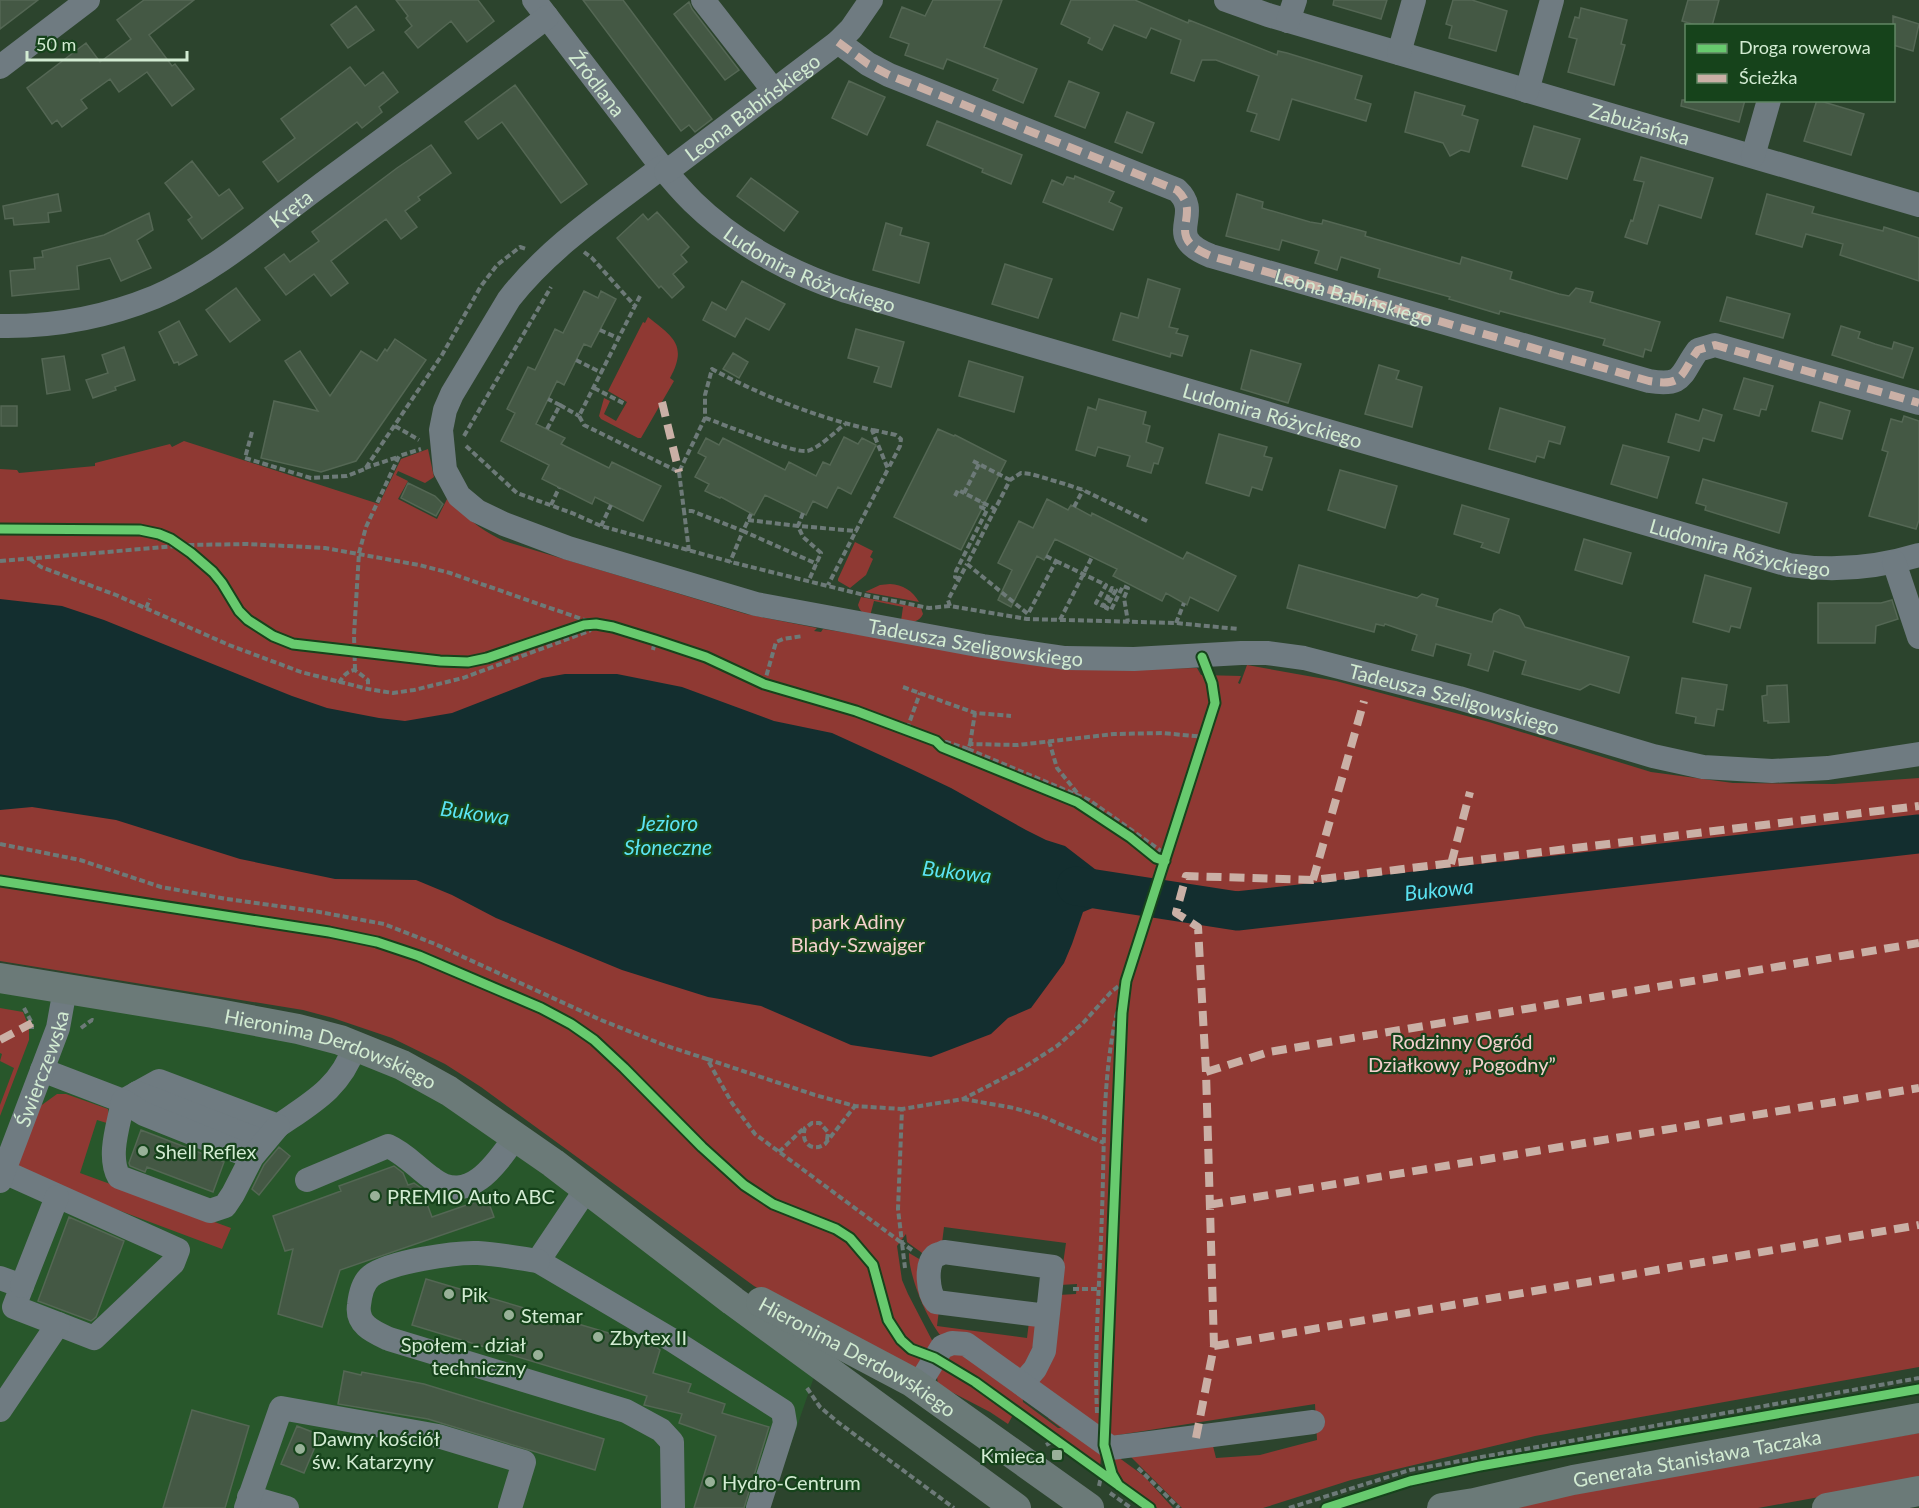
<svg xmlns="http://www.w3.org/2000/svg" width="1919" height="1508" font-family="Lato,sans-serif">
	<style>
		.built { fill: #28572b }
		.green { fill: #8f3933 }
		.water { fill: #132e2f }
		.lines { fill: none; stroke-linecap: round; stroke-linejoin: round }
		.river { stroke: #132e2f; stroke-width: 39 }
		.building { fill: #445844; stroke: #546754; stroke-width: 1.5 }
		.path { stroke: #6d7a78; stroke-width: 4; stroke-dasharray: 6 3; stroke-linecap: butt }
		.minor { stroke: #6f7b81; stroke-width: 24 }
		.major { stroke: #6b7a78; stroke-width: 30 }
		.quiet { stroke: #cab0a6; stroke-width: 8; stroke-dasharray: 15 8; stroke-linecap: butt }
		.cycleway-casing { stroke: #16431b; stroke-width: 13 }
		.cycleway { stroke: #67ca6e; stroke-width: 9 }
		.poi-dot { fill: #98b198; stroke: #16431b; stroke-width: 2 }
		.labels { text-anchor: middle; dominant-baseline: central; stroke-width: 4.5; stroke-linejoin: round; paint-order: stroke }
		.street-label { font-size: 20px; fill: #d2ebd2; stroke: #16431b }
		.park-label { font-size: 20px; fill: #f4d1ce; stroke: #16431b }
		.poi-label { font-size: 20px; fill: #d2ebd2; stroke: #16431b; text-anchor: start }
		.water-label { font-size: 21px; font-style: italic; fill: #5be3f2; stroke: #16431b }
	</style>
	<rect width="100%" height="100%" fill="#2c442d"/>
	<path class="built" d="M0 987 325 1045 424 1088 816 1371 769 1508H0Z"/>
	<path class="green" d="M648 317C673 337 688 345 670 378L674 381 641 438H638L601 419 599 416 604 398 610 401 604 414 616 421 627 402 608 391 643 322 645 323Z
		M184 441 379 504 401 459 428 449 434 477 425 483 398 471 396 475 408 481 398 499 437 519 447 499C464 516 482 531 504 541L746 614 817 628 814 631 821 632 823 629 867 636 1149 669 1197 668 1201 675 1241 676 1238 683 1240 684 1247 665 1336 681 1489 722 1651 772 1733 783 1834 784 1919 778V1367L1535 1436 1351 1480 1263 1508H1182L1127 1453 1213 1446 1216 1458 1260 1455 1317 1440 1315 1404 1118 1435V1457L1144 1476 1173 1508H1157L1153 1506 1123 1484 1112 1463 1101 1456 1100 1468 978 1380 943 1358 956 1350 1022 1391 1023 1402 1058 1428H1061L1048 1418 1059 1405 1038 1382 1058 1295 1076 1294 1077 1284 1060 1285 1066 1243 944 1227 942 1243 929 1258 907 1242 906 1234 897 1246 902 1280 908 1294 935 1346 930 1352C888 1336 889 1310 879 1271L874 1277C881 1317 887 1343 928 1359L917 1367 910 1368 796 1310 754 1286 481 1087 445 1064 392 1038 333 1018 303 1010 0 961V469L17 470 19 473 95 466V463L170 444 172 447Z
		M855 542 873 551 870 557 873 559 866 575 850 588 838 581V579Z
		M890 584C903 585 912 590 919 602L865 592 880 585Z
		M861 597 921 608 923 614C918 624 910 622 901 621L903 607 874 601 870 616C863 613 860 612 858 605Z
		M0 1008 23 1012 29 1027V1040L0 1116V1105L14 1068 0 1061 2 1054 0 1053Z
		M57 1094H66L108 1109 110 1124 97 1120 80 1173 231 1228 222 1249 14 1171 39 1107Z
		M909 1253 926 1263 939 1310 937 1326 1027 1338 1029 1322 1038 1327 1026 1372C1012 1366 951 1346 944 1339 928 1324 908 1274 909 1253Z
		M939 1365 974 1385 1014 1413 1008 1424 990 1412 938 1385 937 1377Z
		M1919 1433V1479L1758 1508H1516L1613 1484Z"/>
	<path class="water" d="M0 599 62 606 104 620 292 696 327 708 379 718 405 721 452 713 542 678 565 674H617L682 687 774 721 832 733 911 769 951 788 1026 830 1046 840 1065 846 1100 873 1106 884 1128 891 1129 898 1126 902 1112 900 1083 912 1072 944 1064 963 1031 1008 1008 1018 991 1034 931 1057 851 1045 761 1006 708 997 622 970 496 918 452 895 416 880 335 879 240 859 116 820 32 807 0 810Z"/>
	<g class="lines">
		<path class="river" id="s1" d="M1076 886 1237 911 1919 834"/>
	</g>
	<path class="building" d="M0 0H38L0 29Z
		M144 0H194L149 35 172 66 175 64 194 89 172 106 147 72 119 92 110 79 81 100 87 108 62 127 57 120 52 124 27 88 86 43 100 62 131 39 117 20Z
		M396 0H478L494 21 467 42 451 21 418 48 405 32 412 26 406 18 408 16Z
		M583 0H623L712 119 695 132 689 125 681 131Z
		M933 0H1002L984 47 1037 69 1023 103 993 90 998 79 947 59 943 69 905 55 909 44 890 37 902 7 925 16Z
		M1071 0H1135L1188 23 1189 20 1277 55 1278 51 1287 53 1362 76 1355 99 1371 104 1366 121 1292 99 1279 140 1251 131 1257 114 1247 111 1259 76 1216 60H1202L1194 81 1171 73 1181 40 1151 28 1146 38 1114 25 1102 50 1088 43 1090 38 1061 24Z
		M1334 0H1387L1381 19 1333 5Z
		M1453 0H1472L1507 11 1496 51 1449 38 1452 26 1446 24Z
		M1688 0H1719L1712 26H1699L1682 21Z
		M689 2 692 9 739 70 725 80 674 14Z
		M356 6 374 30 348 48 331 25Z
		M1581 8 1627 20 1621 44 1625 45 1614 85 1568 72 1577 39 1569 37 1575 17 1579 18Z
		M1893 16 1919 24 1913 51 1893 45Z
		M350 67 365 86 383 72 398 92 379 107 382 112 362 128 357 122 278 182 263 162 295 138 281 119Z
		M849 81 885 97 867 135 832 118Z
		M1069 81 1099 93 1085 128 1055 116Z
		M515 85 587 184 561 203 502 122 478 139 465 122Z
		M1415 92 1465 106 1462 115 1478 120 1469 152 1461 150 1450 156 1443 143 1405 132Z
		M1682 100H1745L1739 122 1681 106Z
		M1817 100 1864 114 1851 155 1804 141Z
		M1127 112 1154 123 1142 153 1115 142Z
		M937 121 1022 155 1011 184 982 172 983 169 927 145Z
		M1534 126 1580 139 1567 179 1522 166Z
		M431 145 451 173 418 197 420 200 405 211 417 227 401 239 386 219 331 261 348 283 331 296 314 274 286 295 265 268 284 254 290 262 319 241 312 232 397 168Z
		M1641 157 1713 178 1701 218 1659 205 1647 244 1625 237 1631 220 1633 221 1644 182 1634 180Z
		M192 161 219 196 229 189 243 208 202 239 188 220 192 217 165 183Z
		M1075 176 1114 192 1109 202 1122 208 1113 230 1043 202 1052 180 1063 185 1067 177 1074 179Z
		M751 178 798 212 784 231 737 196Z
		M58 194 61 211 48 213 49 222 14 225 13 218 5 219 3 206Z
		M1237 194 1263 202 1262 208 1310 222 1322 224 1323 220 1366 232 1365 236 1460 264 1462 257 1512 272 1510 279 1559 294 1569 296 1576 288 1593 292 1590 302 1660 322 1651 351 1645 349 1643 357 1603 345 1605 339 1500 311 1499 314 1449 299 1450 297 1378 277 1380 269 1341 257 1337 270 1315 263 1319 251 1282 240 1279 250 1226 236Z
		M1767 194 1814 207 1812 213 1883 231 1884 227 1919 238V281L1840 255 1843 244 1806 234 1802 247 1756 234Z
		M657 212 689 247 681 255 687 262 673 274 684 287 672 298 661 286 659 288 617 238 643 214 648 220Z
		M149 213 153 230 137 240 151 268 121 281 110 258 77 266 79 289 12 296 10 271 35 269 34 258 43 257 42 251 104 235Z
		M886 223 902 228 900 235 929 243 919 283 873 270Z
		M1005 264 1052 279 1038 318 992 304Z
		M1148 279 1180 289 1169 327 1178 329 1176 333 1188 336 1182 356 1171 353 1170 357 1113 340 1121 313 1138 318Z
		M742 281 785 304 769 330 746 318 735 337 703 320 712 302 726 310Z
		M236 288 260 320 230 342 206 310Z
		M584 291 598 298 601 291 616 299 591 347 584 344 564 385 557 381 536 424 565 438 561 444 609 468 612 462 661 486 643 521 595 497 592 504 542 479 549 465 501 441 515 413 507 409 528 367 535 370 555 329 563 333Z
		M1727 297 1790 314 1783 338 1720 321Z
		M179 321 197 355 179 365 178 362 174 363 159 332Z
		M1841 326 1860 332 1858 338 1875 344 1892 349 1894 342 1913 348 1903 378 1832 355Z
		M856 329 904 342 891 387 874 382 879 367 848 358Z
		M395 339 426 360 356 461 321 472 261 458 274 401 318 411 285 361 300 351 330 396 361 351 377 361 385 349 387 351Z
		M124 347 135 380 115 387 116 390 93 398 86 380 108 373 102 355Z
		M1251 350 1301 364 1288 403 1241 389Z
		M733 353 748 362 739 378 723 369Z
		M64 356 70 390 47 394 42 359Z
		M969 361 1023 377 1014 412 959 396Z
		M1379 365 1399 371 1396 379 1422 387 1412 427 1365 414Z
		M1744 378 1773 386 1766 410 1761 409 1759 416 1734 409Z
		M1099 399 1146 412 1143 424 1150 426 1146 442 1163 448 1158 464 1154 463 1151 473 1127 466 1130 456 1098 447 1095 456 1076 450 1088 407 1096 410Z
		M1820 402 1850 411 1842 439 1812 431Z
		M1 406H17V426H1Z
		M1500 408 1565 427 1560 444 1549 441 1544 458 1537 456 1535 462 1489 449Z
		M1703 409 1722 415 1714 441 1703 438 1699 451 1668 442 1676 414 1699 421Z
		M1904 416 1919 421V520L1916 529 1869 516 1888 452 1882 450 1891 419 1902 422Z
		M938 429 954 436 955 435 1006 461 961 550 894 517Z
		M1219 434 1267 447 1264 456 1272 458 1262 490 1252 487 1249 496 1206 483Z
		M844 437 858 444 862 438 876 445 851 494 838 487 827 508 813 501 806 515 765 495 754 515 721 497 720 498 705 491 709 484 695 477 706 457 698 453 706 438 719 445 723 438 785 470 789 462 816 476 823 462 830 465Z
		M1623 445 1669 457 1657 498 1611 484Z
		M1340 470 1397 486 1385 528 1328 510Z
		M1703 479 1787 503 1779 533 1705 510 1706 506 1696 503Z
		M408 483 435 496 443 504 436 516 401 498Z
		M1047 499 1068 510 1071 505 1091 516 1092 513 1183 559 1187 552 1236 576 1218 611 1190 597 1187 605 1166 593 1162 601 1113 576 1117 569 1055 539 1044 560 1037 556 1011 607 998 600 1012 570 998 563 1019 521 1033 528Z
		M1462 505 1509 519 1499 553 1481 547 1483 543 1454 534Z
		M1584 539 1631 553 1622 584 1575 570Z
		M1299 565 1417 598 1422 594 1438 599 1436 606 1492 622 1494 614 1500 609 1519 616 1525 627 1629 657 1619 693 1590 684 1580 690 1522 674 1526 661 1494 651 1488 671 1468 665 1471 654 1436 644 1433 656 1412 650 1417 635 1385 624 1384 626 1376 624 1374 632 1287 608Z
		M1705 575 1751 588 1740 628 1731 626 1729 632 1693 622Z
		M1892 600 1898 619 1876 626 1875 643H1818V603H1881Z
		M1682 678 1727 685 1723 710 1717 709 1714 726 1695 723 1696 717 1676 713Z
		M1787 685 1789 722 1768 723V721H1764L1762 696 1767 695V686Z
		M141 1130 224 1162 213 1192 147 1167 145 1172 130 1166 129 1163Z
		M279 1147 290 1156 259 1195 252 1189 264 1165Z
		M394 1166 403 1173 408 1185 414 1183 421 1188 432 1217 487 1198 494 1217 340 1270 322 1327 278 1314 293 1249 285 1251 273 1216 341 1191 339 1186Z
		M69 1217 124 1241 96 1317 91 1321 38 1301Z
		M426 1279 656 1347 660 1350 653 1373 691 1384 688 1392 725 1404 722 1413 769 1427 744 1508H694L716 1436 679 1423 682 1414 644 1405 647 1396 412 1325Z
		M344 1371 361 1375 362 1372 424 1384 604 1439 595 1470 428 1419 338 1404Z
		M192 1410 249 1426 225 1508H163Z
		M297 1426 320 1435 304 1473 281 1464Z"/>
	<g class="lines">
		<path class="path" d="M584 252 592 258 635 306
			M640 296 579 416 584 425 679 472 705 418V395L712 369C762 396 816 417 872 430L888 469 828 585
			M600 330 620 339
			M576 360 602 373
			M594 388 625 404
			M560 405 579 416
			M705 418C724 424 791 453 807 451 818 449 836 431 845 424
			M395 426 419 440
			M547 429 560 405 548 399
			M873 430 896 435 901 439 900 446 888 469
			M252 432 245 458 311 478 347 476 365 469 442 355 481 286 497 265 520 247 526 249
			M464 436 551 287
			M466 446 517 493 572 513 601 526 735 563 864 595 929 608 950 606 1027 619 1176 623 1238 629
			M973 461 1010 480
			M979 464 964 493 995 509
			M365 468 398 457
			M679 472 684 511
			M955 496 958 490 964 493
			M551 505 559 488
			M1074 507 1083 490
			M803 513 798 526 857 531
			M751 514 743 531 817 564
			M748 520 798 526 803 537 821 553 809 580
			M601 526 611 505
			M689 551 684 511H692L743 531 730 562
			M1046 556 1056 561 1028 614 967 564 1010 480 1021 473 1031 474 1065 484 1083 490 1149 522
			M0 561 189 545 247 544 325 548 419 565 450 573 596 624 589 631 463 678 414 690 393 693 368 689 301 672 229 645 116 595 41 567 30 559
			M1056 561 1106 585 1096 603 1103 606 1112 588 1116 590 1106 608 1111 610 1123 586 1128 588 1124 598 1128 622
			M959 579 955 577 956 571 987 510 981 507 983 502
			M950 606 948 600 967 564
			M146 608 150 599
			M1060 620 1092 557
			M1176 623 1184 603
			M653 650 655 640
			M355 670 354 635 359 553 366 527 399 456 421 449
			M339 683C343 676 347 671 355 670L368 680V689
			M764 684 776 642 783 639 803 636
			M903 687 975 713 1011 716
			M907 729 920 693
			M936 741 946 742 968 749 970 744 1018 745 1114 734 1162 733 1205 737
			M1049 741 1057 768 1078 794
			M970 744 975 713
			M968 749 1089 800 1161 851 1167 853
			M0 844 80 860 161 887 227 899 314 911 384 924 435 944 601 1020 664 1045 707 1059 732 1103 755 1134 902 1243 905 1268
			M24 1008 32 1023V1029
			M81 1028 92 1020 95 1021
			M707 1059 815 1095 855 1106 902 1109
			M963 1099 1014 1108 1041 1116 1104 1143
			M827 1140 828 1132 820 1123H812L805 1128C800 1142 812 1153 825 1144L855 1106
			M779 1152 804 1128
			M912 1250 902 1243 898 1209 902 1109 963 1099 1023 1068 1057 1046 1083 1023 1111 992 1125 981
			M1073 1289H1099
			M807 1388 820 1407 839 1423 954 1508
			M1097 1413C1094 1346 1100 1278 1102 1212 1105 1134 1101 1055 1126 981
			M1046 1445 1059 1438
			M1138 1468 1179 1508
			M1099 1486 1103 1467
			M1110 1493 1131 1508
			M1289 1508 1410 1470 1919 1378"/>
		<g class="minor">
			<path id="s2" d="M534 0C565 40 595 80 626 120 647 148 668 177 693 202 735 243 790 273 846 291L1789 565C1834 572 1876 568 1919 555"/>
			<path d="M703 0 774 91"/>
			<path id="s3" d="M1226 0 1268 15 1919 205"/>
			<path d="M1288 21 1295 0"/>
			<path id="s4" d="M838 42 868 64 889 75 1177 190C1205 216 1160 236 1211 256L1649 381C1685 387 1680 374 1698 350L1715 345 1919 403"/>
			<path d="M1399 53 1414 0"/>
			<path d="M0 67 88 0"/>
			<path d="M1527 91 1552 0"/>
			<path d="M1753 156 1769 100"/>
			<path id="s5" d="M662 167C609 208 550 246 509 299L452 394 445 410 441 430 445 470 459 496 477 511 504 524 568 548 756 604 983 646 1065 658 1134 659 1241 653H1267L1304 658 1459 698 1653 756 1703 767 1772 771 1828 768 1919 754"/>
			<path id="s6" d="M666 172 838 42 851 29 871 0"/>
			<path id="s7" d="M0 326C53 327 106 317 155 297 214 272 266 226 317 188 394 131 471 75 547 17"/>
			<path d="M1894 562 1919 637"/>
			<path d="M42 1070 123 1101 159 1081 278 1126C313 1102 340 1088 355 1046"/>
			<path d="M137 1093 264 1142"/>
			<path d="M252 1157 144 1114 123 1101C119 1124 107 1156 119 1177L210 1211 225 1206 233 1194 252 1157 278 1126"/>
			<path d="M0 1170 178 1250 173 1263 94 1338 58 1324"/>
			<path d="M307 1180 388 1146C406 1154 417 1168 433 1179 469 1206 497 1163 516 1136"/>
			<path id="s8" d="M0 1181 58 1028 65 989"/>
			<path d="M587 1188 538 1261 672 1340 783 1411 785 1423 758 1508"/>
			<path d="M538 1261C518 1258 498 1254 478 1253 455 1252 389 1262 371 1276 363 1282 360 1296 359 1305 356 1325 374 1332 389 1339L626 1411 661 1430 672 1442 673 1508"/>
			<path d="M0 1278 22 1286 14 1307 58 1324 0 1410"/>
			<path d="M22 1286 57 1197"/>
			<path d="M1022 1384 1035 1369 1044 1351 1053 1267 944 1252C941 1254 938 1254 935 1256 925 1265 928 1293 936 1302L1047 1316"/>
			<path d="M918 1386 942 1347 952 1343 966 1344 1111 1448 1313 1422"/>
			<path d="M249 1497 287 1508"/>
			<path d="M246 1508 281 1408 438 1436 524 1462 510 1508"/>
		</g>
		<g class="major">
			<path id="s9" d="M0 978 213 1013 298 1029 340 1040 402 1065 449 1091 553 1163 733 1301 1016 1508"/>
			<path id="s10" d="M761 1302 912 1382 1089 1508"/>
			<path id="s11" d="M1442 1508 1474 1503 1573 1480 1919 1418"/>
			<path d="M1827 1508 1919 1491"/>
		</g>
		<path class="quiet" d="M838 42 868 64 889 75 1177 190C1205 216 1160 236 1211 256L1649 381C1685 387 1680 374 1698 350L1715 345 1919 403
			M662 402 679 472
			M1451 864 1470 792
			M1313 880 1364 701
			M0 1040 32 1023
			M1206 1072 1269 1052 1919 943
			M1208 1205 1919 1088
			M1214 1346 1919 1225
			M1196 1438 1214 1346 1206 1072 1198 927 1176 913 1186 876 1313 880 1919 806"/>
		<defs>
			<path id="cycleway" d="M0 529 140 530 159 534 171 539 191 553 213 572 222 583 239 611 248 620 273 636 293 644 440 661 468 662 487 658 584 625 596 624 613 627 655 640 706 657 764 684 856 711 936 741 942 747 1077 802 1130 837 1156 858 1165 861
				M0 881 329 932 377 942 419 956 541 1008 571 1024 594 1040 624 1068 702 1147 744 1185 773 1204 836 1229 850 1238 873 1265 888 1320 901 1340 911 1349 935 1358 975 1382 1150 1508
				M1119 1486 1112 1474 1104 1445 1122 1013 1126 981 1215 703 1212 683 1202 657
				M1326 1508 1410 1481 1480 1466 1919 1389"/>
		</defs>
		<use href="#cycleway" class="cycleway-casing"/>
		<use href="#cycleway" class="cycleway"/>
	</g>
	<g class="poi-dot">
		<circle cx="143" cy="1151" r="6"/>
		<circle cx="375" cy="1196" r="6"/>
		<circle cx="449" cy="1294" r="6"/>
		<circle cx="509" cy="1315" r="6"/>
		<circle cx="598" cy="1337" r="6"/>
		<circle cx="538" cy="1355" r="6"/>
		<circle cx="300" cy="1449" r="6"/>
		<rect x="1051" y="1449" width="12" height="12" rx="3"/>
		<circle cx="710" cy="1482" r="6"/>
	</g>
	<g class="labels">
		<g class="street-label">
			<text stroke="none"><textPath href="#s2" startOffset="105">Źródlana</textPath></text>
			<text stroke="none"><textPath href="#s6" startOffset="108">Leona Babińskiego</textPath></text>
			<text stroke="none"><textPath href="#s3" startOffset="432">Zabużańska</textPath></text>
			<text stroke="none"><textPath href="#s7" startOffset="321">Kręta</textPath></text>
			<text stroke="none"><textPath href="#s2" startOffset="394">Ludomira Różyckiego</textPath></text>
			<text stroke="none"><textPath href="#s4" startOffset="602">Leona Babińskiego</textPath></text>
			<text stroke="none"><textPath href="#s2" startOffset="880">Ludomira Różyckiego</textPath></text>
			<text stroke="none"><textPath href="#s2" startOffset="1366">Ludomira Różyckiego</textPath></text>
			<text stroke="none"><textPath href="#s5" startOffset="962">Tadeusza Szeligowskiego</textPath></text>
			<text stroke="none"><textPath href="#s5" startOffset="1448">Tadeusza Szeligowskiego</textPath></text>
			<text stroke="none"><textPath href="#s9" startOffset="339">Hieronima Derdowskiego</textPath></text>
			<text stroke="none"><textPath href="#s8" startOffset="120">Świerczewska</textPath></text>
			<text stroke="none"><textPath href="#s10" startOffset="111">Hieronima Derdowskiego</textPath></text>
			<text stroke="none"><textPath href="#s11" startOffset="260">Generała Stanisława Taczaka</textPath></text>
		</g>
		<g class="park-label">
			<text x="858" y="921">park Adiny<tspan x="858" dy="23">Blady-Szwajger</tspan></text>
			<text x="1462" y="1041">Rodzinny Ogród<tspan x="1462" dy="23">Działkowy „Pogodny”</tspan></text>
		</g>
		<g class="poi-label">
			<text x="155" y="1151">Shell Reflex</text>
			<text x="387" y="1196">PREMIO Auto ABC</text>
			<text x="461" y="1294">Pik</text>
			<text x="521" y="1315">Stemar</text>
			<text x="610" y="1337">Zbytex II</text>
			<text x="526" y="1344" text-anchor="end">Społem - dział<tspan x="526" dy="23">techniczny</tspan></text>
			<text x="312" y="1438">Dawny kościół<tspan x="312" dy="23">św. Katarzyny</tspan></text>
			<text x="1045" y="1455" text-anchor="end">Kmieca</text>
			<text x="722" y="1482">Hydro-Centrum</text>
		</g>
		<g class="water-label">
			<text transform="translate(475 812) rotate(8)">Bukowa</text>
			<text x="668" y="822">Jezioro<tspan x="668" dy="24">Słoneczne</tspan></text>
			<text transform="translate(957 871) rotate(7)">Bukowa</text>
			<text stroke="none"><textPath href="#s1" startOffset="366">Bukowa</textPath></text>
		</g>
	</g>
	<rect x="1685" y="24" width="210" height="78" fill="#16431b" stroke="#618664" stroke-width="1.5"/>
	<rect x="1697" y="44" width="30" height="9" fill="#67ca6e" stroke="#618664" stroke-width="1.5"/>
	<text x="1739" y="54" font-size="18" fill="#d2ebd2">Droga rowerowa</text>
	<rect x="1697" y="74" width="30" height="9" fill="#cab0a6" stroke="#618664" stroke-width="1.5"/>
	<text x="1739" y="84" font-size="18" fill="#d2ebd2">Ścieżka</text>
	<path d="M27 51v9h160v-9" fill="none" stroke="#d2ebd2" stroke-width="3"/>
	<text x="36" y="51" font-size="18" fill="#d2ebd2" stroke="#16431b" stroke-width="4.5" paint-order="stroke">50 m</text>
</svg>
